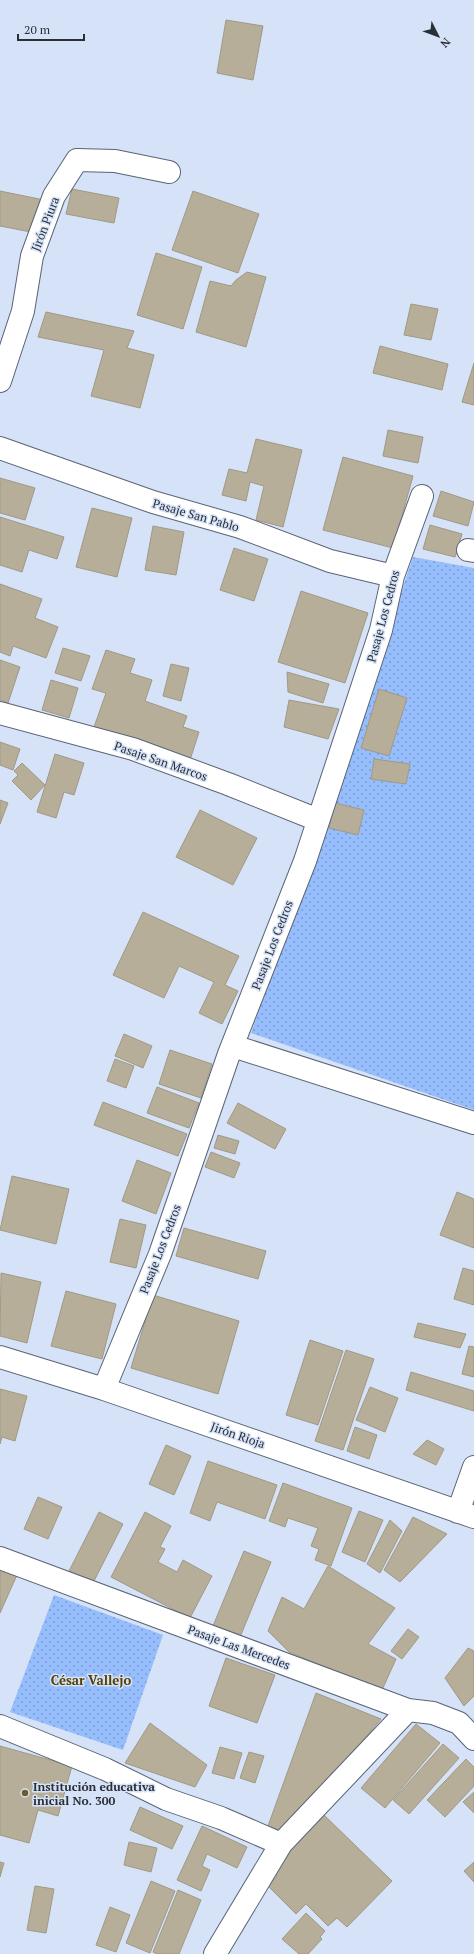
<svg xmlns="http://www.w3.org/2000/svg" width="474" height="1954" font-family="'PT Serif',serif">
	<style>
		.park { fill: url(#park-dots) }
		.building { fill: #b6ae99; stroke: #a09983 }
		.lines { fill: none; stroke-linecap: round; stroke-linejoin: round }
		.minor-casing { stroke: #5a6476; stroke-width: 24 }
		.minor { stroke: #fff; stroke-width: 22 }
		.poi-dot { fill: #6e5c2a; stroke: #d5e2f7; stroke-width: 1.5 }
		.labels { text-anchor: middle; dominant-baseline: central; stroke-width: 3; stroke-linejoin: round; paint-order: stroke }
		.street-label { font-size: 12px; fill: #2a2f36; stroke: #d5e2f7 }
		.poi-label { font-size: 12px; font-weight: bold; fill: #2a2f36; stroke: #d5e2f7; text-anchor: start }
		.neighbourhood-label { font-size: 13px; font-weight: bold; fill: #544100; stroke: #d5e2f7 }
	</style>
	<defs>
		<pattern id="park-dots" width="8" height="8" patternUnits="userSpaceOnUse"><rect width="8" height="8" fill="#96bdfc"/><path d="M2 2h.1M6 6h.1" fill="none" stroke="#7b9acd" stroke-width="1.8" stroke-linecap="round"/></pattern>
	</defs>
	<rect width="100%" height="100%" fill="#d5e2f7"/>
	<path class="park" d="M413 557 474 568V1110L251 1033Z
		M54 1595 163 1635 123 1750 10 1712Z"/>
	<path class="building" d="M226 20 263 26 253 80 217 73Z
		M72 189 119 198 114 223 66 214Z
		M0 191 44 200 36 233 0 226Z
		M193 191 259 214 238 273 172 250Z
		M156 253 202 267 183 329 137 315Z
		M247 272 266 277 246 347 196 332 210 281 231 286 236 280Z
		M411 304 438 309 431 340 404 335Z
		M46 312 134 331 127 348 154 355 140 408 91 396 104 350 38 337Z
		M380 346 448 364 442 390 373 373Z
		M474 363V405L462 402Z
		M388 430 423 437 418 463 383 456Z
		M256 439 302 450 283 527 256 520 264 486 250 482 246 501 222 495 229 469 247 473Z
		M343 457 413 476 393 548 323 530Z
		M0 478 35 488 25 520 0 513Z
		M441 491 474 502 468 526 433 516Z
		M92 508 132 518 117 577 76 567Z
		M0 517 64 537 57 559 29 550 22 572 0 565Z
		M430 525 462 534 455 557 423 549Z
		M153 526 184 532 176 575 145 570Z
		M234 548 268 559 254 601 220 590Z
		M0 584 42 599 35 618 58 627 46 658 13 646 10 656 0 652Z
		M301 591 368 613 345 683 278 662Z
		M63 648 90 656 81 681 55 673Z
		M106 650 135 659 130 673 152 680 145 701 187 716 183 727 199 732 189 763 93 730 106 693 92 689Z
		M0 660 20 667 8 703 0 700Z
		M171 664 189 668 181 701 163 696Z
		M287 672 329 684 323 703 288 692Z
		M51 680 78 688 69 718 42 710Z
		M379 689 407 698 389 756 361 748Z
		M289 700 339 709 328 739 284 727Z
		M0 742 20 749 13 770 0 765Z
		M55 754 84 763 74 795 64 792 56 818 37 812Z
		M374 759 410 764 406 784 371 779Z
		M22 763 45 785 31 800 12 781 18 775 14 771Z
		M0 800 8 803 0 824Z
		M335 803 364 810 358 835 329 828Z
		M200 810 257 838 233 885 176 857Z
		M143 912 239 956 225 985 238 991 222 1024 199 1013 214 982 179 966 164 998 113 975Z
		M124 1034 152 1046 143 1068 115 1056Z
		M170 1050 212 1064 201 1098 159 1084Z
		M115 1059 134 1066 126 1088 107 1081Z
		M157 1087 199 1103 189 1128 147 1113Z
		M103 1102 187 1134 178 1156 94 1125Z
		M238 1103 286 1129 275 1149 227 1123Z
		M218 1135 239 1141 235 1154 214 1148Z
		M211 1152 240 1163 234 1178 205 1167Z
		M137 1160 171 1173 156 1214 122 1201Z
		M12 1176 69 1189 56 1244 0 1230Z
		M457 1192 474 1199V1248L440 1235Z
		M120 1219 146 1225 136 1268 110 1262Z
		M184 1228 266 1251 258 1279 176 1256Z
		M463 1268 474 1271V1305L454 1299Z
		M1 1273 41 1282 27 1343 0 1336Z
		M66 1291 116 1304 102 1359 51 1346Z
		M153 1295 239 1321 218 1394 131 1368Z
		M418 1323 466 1334 460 1348 414 1337Z
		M310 1340 343 1351 318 1425 286 1415Z
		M469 1346 474 1347V1377L462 1374Z
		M346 1350 374 1359 343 1450 315 1441Z
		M411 1372 474 1391V1411L406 1390Z
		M370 1387 398 1398 385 1432 356 1420Z
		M0 1389 27 1396 15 1441 2 1437 0 1444Z
		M355 1427 377 1435 369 1459 347 1451Z
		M427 1440 444 1449 436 1465 413 1454Z
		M166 1445 191 1456 174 1495 149 1484Z
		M208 1461 277 1485 265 1519 217 1502 210 1521 190 1513Z
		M283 1483 352 1508 331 1566 315 1560 319 1549 311 1546 318 1528 288 1518 285 1527 269 1521Z
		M38 1497 62 1507 48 1539 24 1529Z
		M359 1511 383 1520 365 1562 342 1552Z
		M99 1512 123 1524 93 1583 69 1571Z
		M145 1512 171 1526 160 1547 165 1549 158 1562 177 1572 183 1560 212 1576 190 1618 111 1577Z
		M413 1517 447 1534 400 1582 384 1570Z
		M390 1520 402 1531 380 1573 367 1564Z
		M244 1551 271 1562 240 1637 213 1626Z
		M328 1566 395 1608 368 1644 396 1659 382 1690 289 1652 268 1631 282 1597 304 1609Z
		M0 1568 17 1575 0 1613Z
		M408 1629 419 1637 402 1659 391 1651Z
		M468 1648 474 1651V1696L464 1706 445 1678Z
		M226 1658 275 1675 257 1723 209 1706Z
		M316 1693 381 1719 286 1832 268 1826Z
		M150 1723 207 1765 195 1787 125 1763Z
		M416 1724 440 1743 385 1808 361 1788Z
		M443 1744 459 1758 409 1814 393 1800Z
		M0 1746 72 1766 58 1816 38 1810 29 1843 0 1835Z
		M220 1747 242 1753 234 1779 212 1773Z
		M249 1752 264 1756 255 1783 240 1778Z
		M466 1759 474 1767V1786L445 1817 427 1800Z
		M474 1792V1813L463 1802Z
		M140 1807 183 1826 172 1849 130 1830Z
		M324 1815 392 1881 347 1927 337 1918 328 1926 306 1904 296 1914 268 1886 277 1876 271 1870Z
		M202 1826 247 1847 237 1868 207 1854 202 1866 210 1870 201 1891 177 1880Z
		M129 1842 157 1848 151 1872 124 1865Z
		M0 1862 4 1863 0 1877Z
		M474 1862V1882L464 1871Z
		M151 1881 175 1891 150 1953 126 1943Z
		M35 1886 54 1889 46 1933 27 1930Z
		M178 1890 201 1900 179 1954H157L153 1952Z
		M110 1907 130 1915 116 1952 96 1945Z
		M306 1913 325 1931 320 1937 322 1939 308 1954H299L282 1939Z"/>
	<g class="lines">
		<defs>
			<path id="minor" d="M0 381 23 311 32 256 54 196 77 160 115 161 169 172
				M0 448 153 502 240 527 330 561 393 576
				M468 550 474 551
				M0 713 133 749 228 784 318 820
				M233 1046 474 1123
				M0 1357 104 1389 474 1517
				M104 1389 160 1254 229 1054 305 861 381 630 393 576 422 496
				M458 1512 474 1467
				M0 1558 408 1710 433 1713 459 1723 474 1739
				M0 1726 105 1769 166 1799 221 1818 281 1844
				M215 1954 281 1844 408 1710"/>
		</defs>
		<use href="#minor" class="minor-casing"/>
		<use href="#minor" class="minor"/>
	</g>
	<circle class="poi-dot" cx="25" cy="1793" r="4"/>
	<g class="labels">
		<g class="street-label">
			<text transform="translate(45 224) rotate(-69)">Jirón Piura</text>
			<text transform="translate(196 515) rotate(16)">Pasaje San Pablo</text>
			<text transform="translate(383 616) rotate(-75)">Pasaje Los Cedros</text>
			<text transform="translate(161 761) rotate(19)">Pasaje San Marcos</text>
			<text transform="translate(272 945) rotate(-69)">Pasaje Los Cedros</text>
			<text transform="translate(160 1249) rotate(-69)">Pasaje Los Cedros</text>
			<text transform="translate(238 1435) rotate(19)">Jirón Rioja</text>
			<text transform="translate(239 1647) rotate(20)">Pasaje Las Mercedes</text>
		</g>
		<g class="poi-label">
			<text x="33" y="1786">Institución educativa<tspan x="33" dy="14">inicial No. 300</tspan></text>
		</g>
		<g class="neighbourhood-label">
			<text x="91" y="1680">César Vallejo</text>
		</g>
	</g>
	<g transform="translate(438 36) rotate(132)" stroke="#d5e2f7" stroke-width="3" paint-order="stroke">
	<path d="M0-3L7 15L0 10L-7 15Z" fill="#2a2f36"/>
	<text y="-6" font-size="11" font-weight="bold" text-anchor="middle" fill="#2a2f36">N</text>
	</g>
	<path d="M18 34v6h66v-6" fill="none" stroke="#2a2f36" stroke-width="2"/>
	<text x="24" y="34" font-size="12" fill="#2a2f36" stroke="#d5e2f7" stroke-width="3" paint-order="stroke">20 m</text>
</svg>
